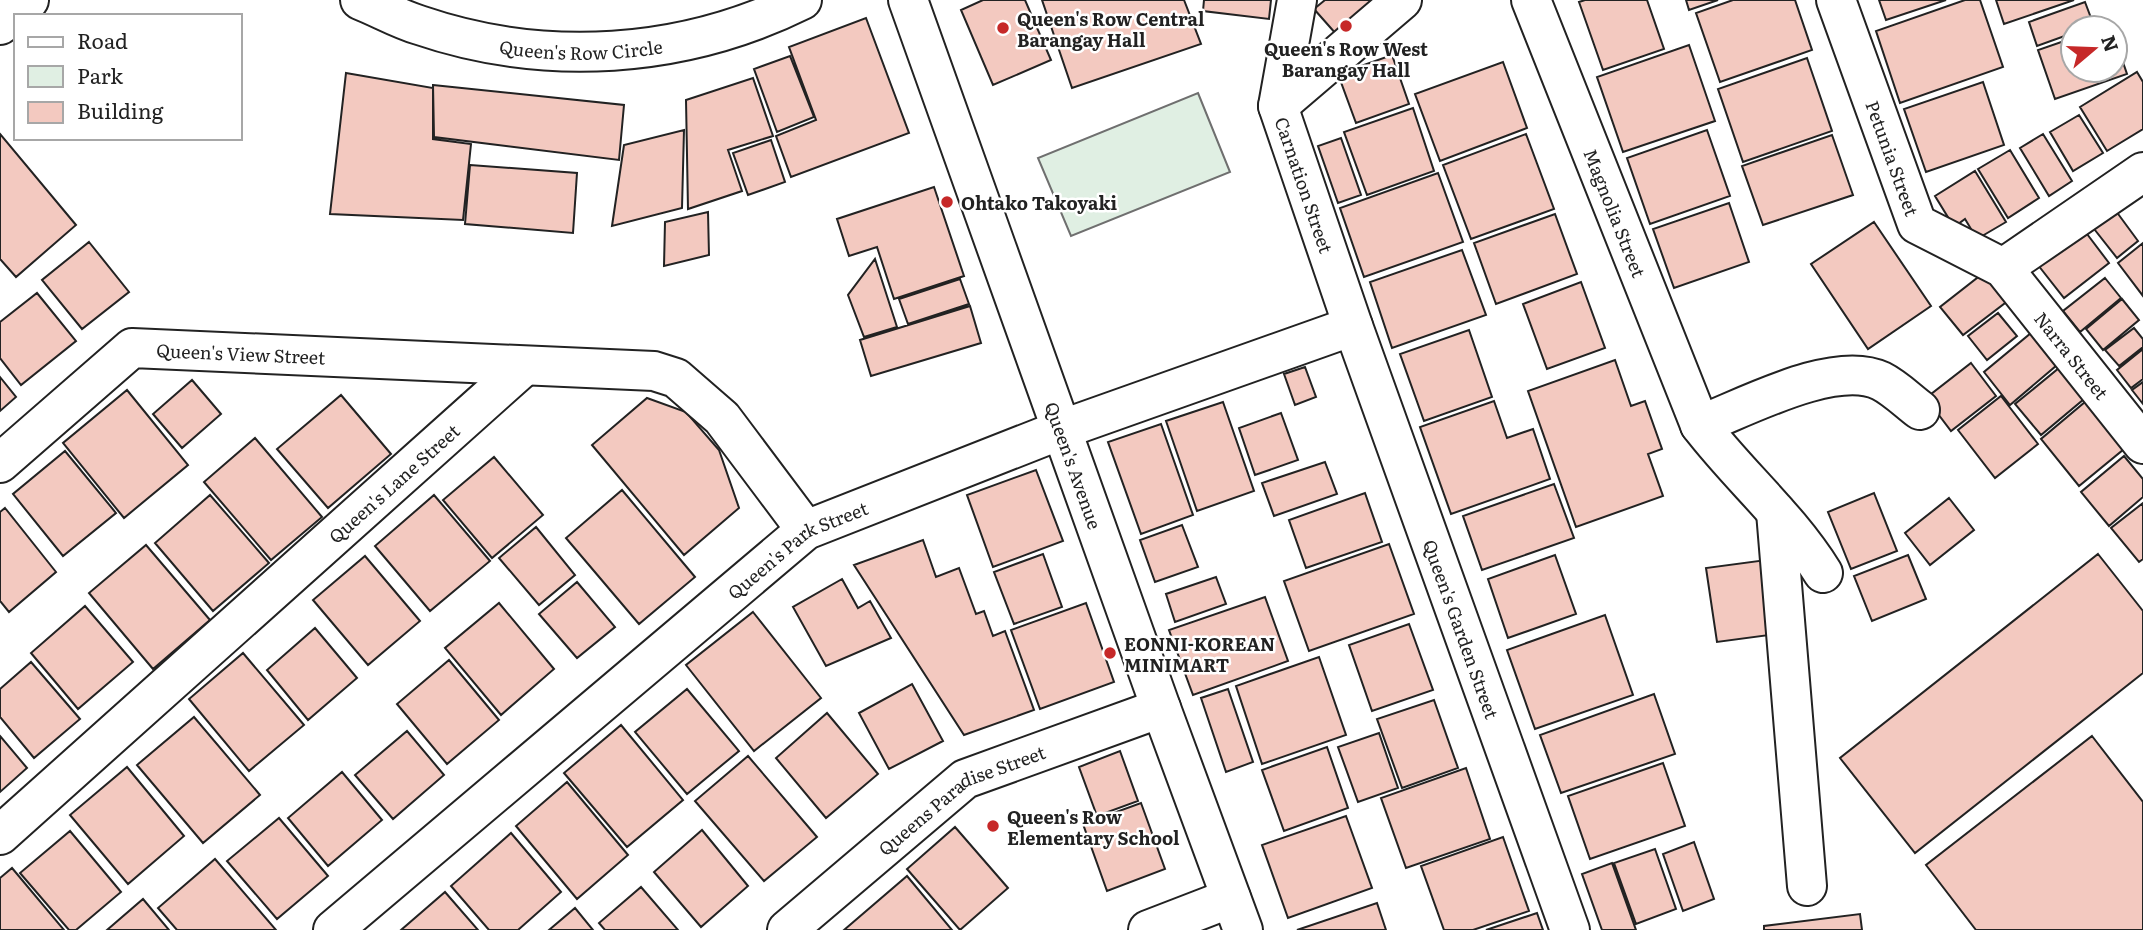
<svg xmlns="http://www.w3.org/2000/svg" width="2143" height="930" font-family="Literata,serif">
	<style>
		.green { fill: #e0efe3; stroke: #6f6f6f; stroke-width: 2 }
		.building { fill: #f3c9c0; stroke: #222; stroke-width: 2 }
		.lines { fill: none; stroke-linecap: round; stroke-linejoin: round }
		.minor-casing { stroke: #222; stroke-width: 42 }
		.minor { stroke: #fff; stroke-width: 38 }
		.poi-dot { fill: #c62828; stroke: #fff; stroke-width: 2.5 }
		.labels { text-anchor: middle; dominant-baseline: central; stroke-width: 5; stroke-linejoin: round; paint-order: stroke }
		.poi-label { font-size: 18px; font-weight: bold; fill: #222; stroke: #fff; text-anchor: start }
		.street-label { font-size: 18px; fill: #222; stroke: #fff }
	</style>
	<rect width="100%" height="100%" fill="#fff"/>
	<path class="green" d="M1198 93 1230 172 1071 236 1038 158Z"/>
	<path class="building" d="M983 0H1025L1051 60 993 85 961 10Z
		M1042 0H1184L1201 44 1072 88Z
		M1204 0H1271L1269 19 1203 11Z
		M1325 0H1387L1344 43 1314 9Z
		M1585 0H1647L1664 49 1603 70 1579 2Z
		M1686 0H1718L1689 10Z
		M1733 0H1795L1812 50 1720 82 1696 13Z
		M1879 0H1946L1886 20Z
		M1965 0H1980L2003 67 1900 103 1876 31Z
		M1996 0H2074L2004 24Z
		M2085 2 2094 26 2073 28V33L2037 46 2029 22Z
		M866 18 909 133 791 177 776 136 816 120 789 47Z
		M2073 38V70H2115V39L2127 74 2055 99 2038 50Z
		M1689 45 1715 121 1623 152 1597 77Z
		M1392 55 1409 104 1356 123 1338 74Z
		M790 56 814 117 777 132 754 69Z
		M1807 58 1832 131 1743 162 1718 89Z
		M1503 62 1527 128 1440 161 1415 94Z
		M2137 72 2143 82V129L2107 151 2080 107Z
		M346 73 433 88V139L471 144 463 220 330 214Z
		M753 78 773 136 728 150 742 191 688 209 686 100Z
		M1983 82 2004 145 1926 172 1904 109Z
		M433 85 624 105 619 160 434 137Z
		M1413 108 1434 171 1367 195 1344 132Z
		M2079 115 2103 153 2073 171 2050 132Z
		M684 130 682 208 612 226 624 145Z
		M1707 130 1730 196 1650 224 1627 158Z
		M0 134 76 225 16 277 0 259Z
		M1526 134 1554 209 1471 239 1443 165Z
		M2043 134 2072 181 2049 196 2020 148Z
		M1832 135 1853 195 1763 225 1742 166Z
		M1341 138 1361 195 1338 203 1318 146Z
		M771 140 785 182 748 195 733 153Z
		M2010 150 2039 198 2008 218 1978 169Z
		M470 165 577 173 573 233 465 224Z
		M1975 171 2006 222 1977 239 1965 219 1954 227 1935 196Z
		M1438 173 1463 242 1364 277 1340 208Z
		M934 187 964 276 894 299 877 247 849 256 837 219Z
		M1729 203 1749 262 1674 288 1653 229Z
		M2113 207 2138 241 2117 258 2091 225Z
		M708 212 709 255 664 266 665 222Z
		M1555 214 1577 274 1496 304 1474 243Z
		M1874 222 1931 306 1868 349 1811 264Z
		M2084 230 2109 263 2064 298 2038 265Z
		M89 242 129 292 82 329 42 280Z
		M2143 243V296L2118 263Z
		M1462 250 1486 315 1392 348 1370 282Z
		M875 259 897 327 864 337 848 295Z
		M1986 271 2009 300 1963 335 1940 307Z
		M2105 278 2121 298 2080 332 2063 311Z
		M960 279 969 304 908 324 899 299Z
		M1581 282 1605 348 1547 369 1523 304Z
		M37 293 76 341 21 385 0 358V322Z
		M2122 299 2139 320 2103 350 2086 329Z
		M970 306 981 343 871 376 860 340Z
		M1998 313 2017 336 1987 360 1968 336Z
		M2134 328 2143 339V347L2119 366 2105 350Z
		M1469 330 1492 397 1424 421 1400 354Z
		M2031 333 2057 365 2010 405 1984 372Z
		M2143 349V379L2131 388 2117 370Z
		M1615 360 1631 406 1645 401 1662 449 1648 454 1663 496 1576 527 1528 391Z
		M1971 363 1996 396 1951 431 1926 398Z
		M1305 367 1316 397 1295 405 1284 374Z
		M2059 368 2084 399 2041 435 2015 404Z
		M0 377 16 397 0 411Z
		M192 380 221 414 182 448 153 414Z
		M2143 382V404L2132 390Z
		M127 390 188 465 124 518 63 443Z
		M341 395 391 454 328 508 277 449Z
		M2001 396 2038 444 1995 478 1958 430Z
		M647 398 686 412 719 450 739 508 684 555 592 445Z
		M1494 401 1507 438 1533 429 1550 479 1451 514 1420 427Z
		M1223 402 1254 491 1197 511 1166 421Z
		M2085 402 2124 449 2079 486 2041 439Z
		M1281 413 1298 460 1255 475 1239 428Z
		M1161 424 1193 515 1141 534 1108 442Z
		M255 438 322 517 271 560 204 482Z
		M65 451 116 513 63 556 13 494Z
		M2124 456 2143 479V497L2109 526 2081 492Z
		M494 457 543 515 492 558 443 500Z
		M1325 462 1337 494 1274 516 1262 483Z
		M1036 470 1063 541 993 567 967 495Z
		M1554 484 1574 538 1482 570 1463 516Z
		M622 490 695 577 639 624 566 538Z
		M1365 493 1382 542 1306 568 1289 520Z
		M1874 493 1897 551 1851 569 1828 512Z
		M210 495 269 563 213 611 155 543Z
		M434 495 490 561 430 611 375 546Z
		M1949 498 1974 530 1930 565 1905 533Z
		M2143 503V559L2139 562 2111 528Z
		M5 508 56 572 9 612 0 601V512Z
		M1182 525 1198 567 1155 582 1140 540Z
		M536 527 575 575 539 605 499 558Z
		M923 540 936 577 959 568 976 614 984 611 993 636 1005 631 1034 710 964 735 854 565Z
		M1389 544 1414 614 1309 651 1284 581Z
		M146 545 210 620 153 669 89 593Z
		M1043 554 1062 607 1014 624 994 572Z
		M2098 554 2143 611V673L1915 853 1840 758Z
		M1555 555 1576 614 1508 638 1488 579Z
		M1908 555 1926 599 1872 621 1854 576Z
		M365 556 420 621 368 665 313 600Z
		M1766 560 1777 634 1717 642 1706 568Z
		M1216 577 1226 604 1175 622 1166 594Z
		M842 579 858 608 870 601 891 638 826 666 793 607Z
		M577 582 615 627 577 658 539 614Z
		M1265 597 1288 661 1193 695 1169 630Z
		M499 603 554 669 501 715 445 648Z
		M1086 603 1114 682 1040 709 1011 630Z
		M85 606 133 662 78 709 31 653Z
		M753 612 821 698 754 751 686 665Z
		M1605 615 1633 695 1535 729 1507 650Z
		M1409 624 1433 690 1372 711 1349 645Z
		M315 628 357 678 308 720 267 670Z
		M243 653 304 725 249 771 189 699Z
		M1319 657 1346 735 1262 764 1236 686Z
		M449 660 499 720 447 764 397 704Z
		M31 662 80 719 34 758 0 717V689Z
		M912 684 943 741 889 769 859 713Z
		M687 689 739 751 687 794 635 732Z
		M1228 689 1253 762 1226 772 1201 698Z
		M1654 694 1675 754 1561 793 1540 735Z
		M1434 700 1458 768 1402 788 1377 719Z
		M827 713 878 774 826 818 776 758Z
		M194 717 260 795 203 843 137 765Z
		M621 725 683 800 627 847 564 773Z
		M407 731 444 775 393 819 355 775Z
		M1379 733 1398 788 1358 802 1338 747Z
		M0 736 27 768 0 792Z
		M2092 736 2143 802V930H1976L1926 865Z
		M1327 747 1348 808 1284 831 1262 770Z
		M1120 751 1138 801 1097 816 1079 767Z
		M748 756 817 837 764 881 695 801Z
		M1663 763 1685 826 1590 859 1568 796Z
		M127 767 184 836 128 884 70 815Z
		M1466 768 1490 839 1406 868 1381 798Z
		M342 772 382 820 328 866 288 818Z
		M567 782 628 855 577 899 516 826Z
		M1141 803 1165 869 1107 891 1083 824Z
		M1346 816 1372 888 1288 918 1262 845Z
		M279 818 328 876 277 919 227 861Z
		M955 827 1008 888 960 930 907 869Z
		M702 830 748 886 701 927 654 872Z
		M70 831 121 892 76 930H69L20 873Z
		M511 833 561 892 518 930H489L451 886Z
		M1503 837 1529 911 1473 930H1444L1421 866Z
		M1694 842 1714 899 1683 911 1663 854Z
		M1655 849 1676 909 1636 924 1614 863Z
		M215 859 276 930H177L158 908Z
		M1612 863 1636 930H1602L1582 874Z
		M12 868 64 930H0V878Z
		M907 876 952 930H844Z
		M641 887 678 930H605L599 923Z
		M445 892 478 930H401Z
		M143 899 169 930H107Z
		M1377 903 1386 930H1297Z
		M575 908 593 930H549Z
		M1537 913 1543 930H1486Z
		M1860 914 1862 930H1764V926Z"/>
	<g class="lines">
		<defs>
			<g id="minor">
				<path id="s1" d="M360 0C380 8 399 19 419 25 545 68 683 59 802 0"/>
				<path id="s2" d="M908 0 1161 708 1243 930"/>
				<path id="s3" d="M1297 0 1278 106 1353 326 1570 930"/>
				<path id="s4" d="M1531 0 1700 425C1739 476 1789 518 1823 573"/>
				<path id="s5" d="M1836 0 1917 224 2003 268 2143 444"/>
				<path d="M0 25 29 0"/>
				<path d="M1278 106 1402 0"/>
				<path d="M2003 268 2143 172"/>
				<path d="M1700 425C1746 407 1835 359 1881 381 1895 388 1908 401 1920 410"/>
				<path id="s6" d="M0 463 132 348 654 371 676 378 722 418 806 530"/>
				<path d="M1776 512 1807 886"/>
				<path id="s7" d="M0 835 523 367"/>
				<path id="s8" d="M333 930 806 530 1063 429 1353 326"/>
				<path id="s9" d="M787 930 965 779 1161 708"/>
				<path d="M1148 930 1231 898"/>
			</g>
		</defs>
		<use href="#minor" class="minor-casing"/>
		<use href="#minor" class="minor"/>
	</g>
	<g class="poi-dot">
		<circle cx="1346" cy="26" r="7"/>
		<circle cx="1003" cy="28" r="7"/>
		<circle cx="947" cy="202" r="7"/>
		<circle cx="1110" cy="653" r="7"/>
		<circle cx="993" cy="826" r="7"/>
	</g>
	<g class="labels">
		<g class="poi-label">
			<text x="1017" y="18">Queen's Row Central<tspan x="1017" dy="21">Barangay Hall</tspan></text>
			<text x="1346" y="48" text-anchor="middle">Queen's Row West<tspan x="1346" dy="21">Barangay Hall</tspan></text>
			<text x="961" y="202">Ohtako Takoyaki</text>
			<text x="1124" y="643">EONNI-KOREAN<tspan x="1124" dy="21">MINIMART</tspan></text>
			<text x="1007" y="816">Queen's Row<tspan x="1007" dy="21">Elementary School</tspan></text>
		</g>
		<g class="street-label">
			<text stroke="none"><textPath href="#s1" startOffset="229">Queen's Row Circle</textPath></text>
			<text stroke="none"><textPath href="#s5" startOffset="168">Petunia Street</textPath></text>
			<text stroke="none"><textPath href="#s3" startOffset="191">Carnation Street</textPath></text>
			<text stroke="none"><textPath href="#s4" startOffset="229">Magnolia Street</textPath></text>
			<text stroke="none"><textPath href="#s6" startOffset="284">Queen's View Street</textPath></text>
			<text stroke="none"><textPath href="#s5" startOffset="446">Narra Street</textPath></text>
			<text stroke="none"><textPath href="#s2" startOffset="494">Queen's Avenue</textPath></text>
			<text stroke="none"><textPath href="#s7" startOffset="528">Queen's Lane Street</textPath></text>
			<text stroke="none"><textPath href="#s8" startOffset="602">Queen's Park Street</textPath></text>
			<text stroke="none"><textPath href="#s3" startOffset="662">Queen's Garden Street</textPath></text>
			<text stroke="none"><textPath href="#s9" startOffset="220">Queens Paradise Street</textPath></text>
		</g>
	</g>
	<rect x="14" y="14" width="228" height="126" fill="#ffffff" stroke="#a7a7a7" stroke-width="2"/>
	<rect x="28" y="37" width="35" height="10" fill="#ffffff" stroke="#a7a7a7" stroke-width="2"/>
	<text x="77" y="49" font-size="21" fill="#222222">Road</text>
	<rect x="28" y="66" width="35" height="21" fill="#e0efe3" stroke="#a7a7a7" stroke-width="2"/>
	<text x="77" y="84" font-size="21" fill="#222222">Park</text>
	<rect x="28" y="102" width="35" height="21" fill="#f3c9c0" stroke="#a7a7a7" stroke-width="2"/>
	<text x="77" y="119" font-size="21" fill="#222222">Building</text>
	<g transform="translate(2094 49) rotate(71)"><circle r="33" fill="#ffffff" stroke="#a7a7a7" stroke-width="2"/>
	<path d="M0-5L12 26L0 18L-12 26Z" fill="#c62828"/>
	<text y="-10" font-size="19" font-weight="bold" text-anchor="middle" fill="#222222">N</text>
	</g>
</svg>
